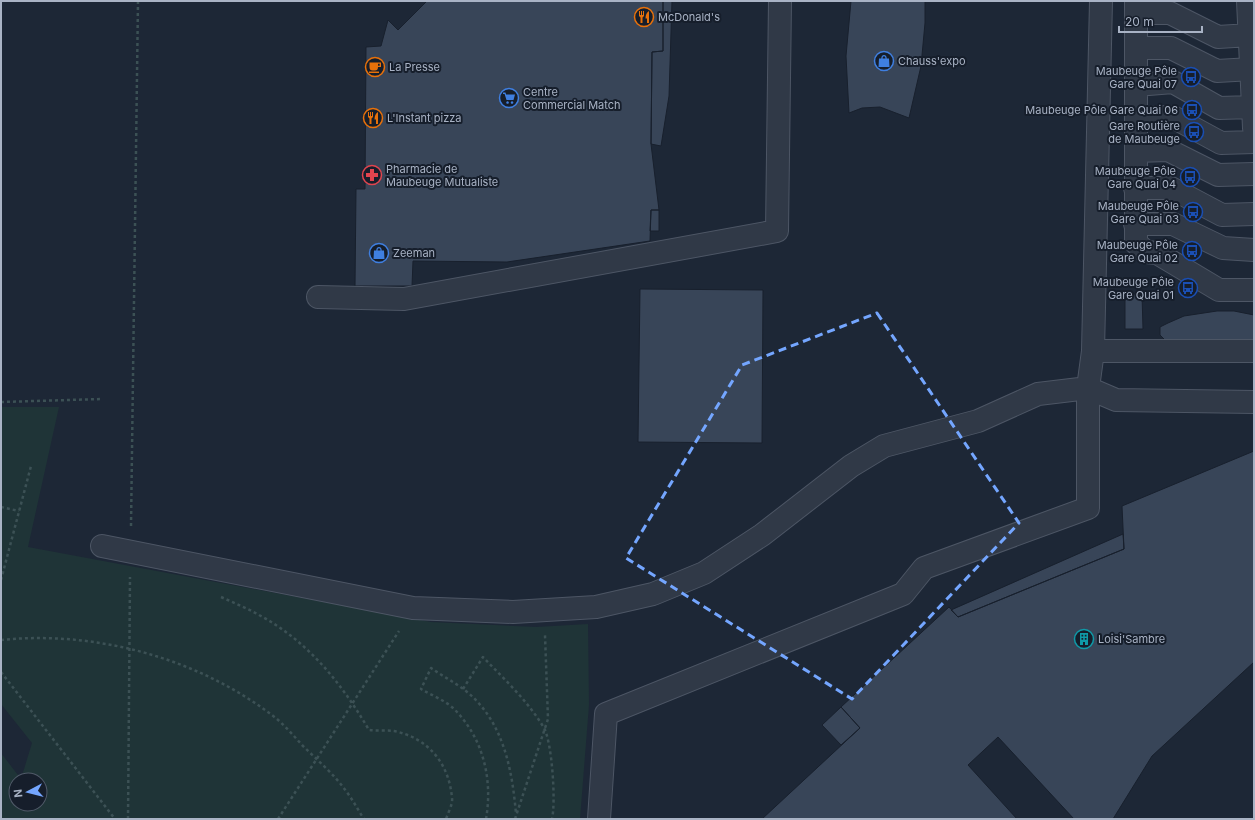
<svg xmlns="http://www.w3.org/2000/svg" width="1255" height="820" font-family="Inter,sans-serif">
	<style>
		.green { fill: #1f3437; fill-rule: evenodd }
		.building { fill: #384558; stroke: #18202d }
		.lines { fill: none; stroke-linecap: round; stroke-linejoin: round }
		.minor-casing { stroke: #4d5665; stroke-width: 24 }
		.path { stroke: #3c5155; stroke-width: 2.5; stroke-dasharray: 3 3; stroke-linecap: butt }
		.minor { stroke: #303947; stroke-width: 22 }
		.marked { fill: none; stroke: #74a6ff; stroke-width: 3; stroke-dasharray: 8 5; stroke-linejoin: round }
		.labels { text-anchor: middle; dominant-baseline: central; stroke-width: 4; stroke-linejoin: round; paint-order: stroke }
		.poi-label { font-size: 11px; fill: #a9b3c5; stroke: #161e2b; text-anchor: start }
	</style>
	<rect width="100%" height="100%" fill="#1d2736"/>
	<path class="green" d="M1 407H59L28 547 431 622 536 627 588 624 589 705 580 819H1V753L21 779 32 743 1 704ZM16 780H40V804H16Z"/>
	<path class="building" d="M427 1H663V51L652 52 651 144 659 210H651L650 241 507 262 413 261 412 286H355L356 189H365L366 47 381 46 388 20 398 30Z
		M663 1H672L669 96 661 146 651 144 652 52 663 51Z
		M851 1H925V23L921 66 909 118 880 107 862 108 849 113 846 56Z
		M651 210H659V231H650Z
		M640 289 763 290 762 443 638 442Z
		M1125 294H1142L1143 329H1125Z
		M1217 311H1234L1254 315V340H1165L1160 335V327L1168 323 1184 316Z
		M1254 451V662L1152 756 1113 819H1074L998 737 968 765 1017 819H762L860 728 841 707 949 607 958 617 1124 549 1122 506Z
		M1123 534 1124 549 958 617 951 610Z
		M841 707 860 728 841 745 822 725Z"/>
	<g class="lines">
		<defs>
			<path id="minor" d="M1136 1V243L1146 252 1157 253 1219 290H1254
				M1248 1 1254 128
				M1136 13H1170L1218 37 1250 35
				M1136 48H1171L1217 71 1252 69
				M1136 85 1173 82 1219 108 1253 107
				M1136 118 1173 117 1221 143 1254 142
				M1136 151 1168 150 1218 175 1254 174
				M1135 188H1171L1222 215 1254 214
				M1135 224H1173L1223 248 1254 250
				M318 297 404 299 777 231 780 1
				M1093 351H1254
				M102 546 413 608 513 612 596 607 653 594 704 573 762 535 851 466 884 446 978 421 1038 394 1088 388 1116 400 1254 402
				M599 819 606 714 903 594 924 568 1088 508V388L1093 351 1101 1"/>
		</defs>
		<use href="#minor" class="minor-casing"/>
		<path class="path" d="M1 402 102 399
			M1 507 19 511
			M131 526 138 1
			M1 580 31 466
			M221 597C234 603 247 608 259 615 308 641 342 684 369 730 377 731 386 730 394 731 428 738 449 763 452 798 453 804 448 813 446 819
			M1 640C97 630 201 659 277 719 286 727 294 736 302 745 317 760 334 774 346 791 353 800 358 810 364 819
			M1 672 115 819
			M463 689 483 657C504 679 528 701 544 728 552 742 556 802 552 819
			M128 819 130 577
			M278 819 399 631
			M486 819C493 779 483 737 453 708 444 700 431 695 421 689L431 668C441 675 452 681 462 688 503 718 512 768 516 814
			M515 819 548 719 545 635"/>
		<use href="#minor" class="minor"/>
	</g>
	<path class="marked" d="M877 313 1019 523 852 699 626 558 742 365Z"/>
	<defs>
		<symbol id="restaurant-ring" viewBox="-11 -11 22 22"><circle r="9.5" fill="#161e2b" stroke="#e8710a" stroke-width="1.5"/><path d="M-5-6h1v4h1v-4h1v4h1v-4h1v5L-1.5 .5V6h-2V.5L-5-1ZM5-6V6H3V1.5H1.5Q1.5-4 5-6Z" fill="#e8710a"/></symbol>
		<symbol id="shop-ring" viewBox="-11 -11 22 22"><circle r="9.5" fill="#161e2b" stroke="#3f7fe0" stroke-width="1.5"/><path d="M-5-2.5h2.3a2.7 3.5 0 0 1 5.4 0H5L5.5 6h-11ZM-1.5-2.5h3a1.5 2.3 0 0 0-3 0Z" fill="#3f7fe0"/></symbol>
		<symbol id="cafe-ring" viewBox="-11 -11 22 22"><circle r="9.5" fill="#161e2b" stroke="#e8710a" stroke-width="1.5"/><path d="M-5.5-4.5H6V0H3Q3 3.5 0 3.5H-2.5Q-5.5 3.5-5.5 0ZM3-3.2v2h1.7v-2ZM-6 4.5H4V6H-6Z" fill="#e8710a"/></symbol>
		<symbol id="bus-ring" viewBox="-11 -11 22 22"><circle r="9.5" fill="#161e2b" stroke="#1a4fb4" stroke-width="1.5"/><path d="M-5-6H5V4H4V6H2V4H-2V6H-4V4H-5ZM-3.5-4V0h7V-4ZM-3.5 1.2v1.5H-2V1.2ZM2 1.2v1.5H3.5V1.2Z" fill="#1a4fb4"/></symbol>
		<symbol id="supermarket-ring" viewBox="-11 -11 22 22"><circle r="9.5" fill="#161e2b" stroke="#3f7fe0" stroke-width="1.5"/><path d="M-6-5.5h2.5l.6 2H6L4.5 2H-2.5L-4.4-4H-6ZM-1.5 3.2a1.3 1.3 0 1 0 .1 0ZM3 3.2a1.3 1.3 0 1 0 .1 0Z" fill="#3f7fe0"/></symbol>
		<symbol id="pharmacy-ring" viewBox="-11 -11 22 22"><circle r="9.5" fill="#161e2b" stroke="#e0444e" stroke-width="1.5"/><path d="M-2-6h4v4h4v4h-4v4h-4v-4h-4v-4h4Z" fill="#e0444e"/></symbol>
		<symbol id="building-ring" viewBox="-11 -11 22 22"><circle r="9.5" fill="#161e2b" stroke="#0f9aa8" stroke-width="1.5"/><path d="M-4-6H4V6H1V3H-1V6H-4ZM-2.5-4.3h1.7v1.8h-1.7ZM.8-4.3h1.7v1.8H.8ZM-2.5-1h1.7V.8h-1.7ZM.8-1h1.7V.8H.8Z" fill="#0f9aa8"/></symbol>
	</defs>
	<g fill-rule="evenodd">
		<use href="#restaurant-ring" x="633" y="6" width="22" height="22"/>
		<use href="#shop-ring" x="873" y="50" width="22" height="22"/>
		<use href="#cafe-ring" x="364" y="56" width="22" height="22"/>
		<use href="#bus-ring" x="1180" y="66" width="22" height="22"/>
		<use href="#supermarket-ring" x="498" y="87" width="22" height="22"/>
		<use href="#bus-ring" x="1181" y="99" width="22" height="22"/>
		<use href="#restaurant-ring" x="362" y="107" width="22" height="22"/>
		<use href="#bus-ring" x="1183" y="121" width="22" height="22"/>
		<use href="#pharmacy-ring" x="361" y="164" width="22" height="22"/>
		<use href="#bus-ring" x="1179" y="166" width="22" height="22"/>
		<use href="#bus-ring" x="1182" y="201" width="22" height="22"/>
		<use href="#bus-ring" x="1181" y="240" width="22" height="22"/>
		<use href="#shop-ring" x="368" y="242" width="22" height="22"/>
		<use href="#bus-ring" x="1177" y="277" width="22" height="22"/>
		<use href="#building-ring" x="1073" y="628" width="22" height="22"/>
	</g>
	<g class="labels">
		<g class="poi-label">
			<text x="658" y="17">McDonald's</text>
			<text x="898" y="61">Chauss'expo</text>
			<text x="389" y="67">La Presse</text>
			<text x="1177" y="71" text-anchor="end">Maubeuge Pôle<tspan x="1177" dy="13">Gare Quai 07</tspan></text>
			<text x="523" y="92">Centre<tspan x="523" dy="13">Commercial Match</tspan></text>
			<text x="1178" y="110" text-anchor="end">Maubeuge Pôle Gare Quai 06</text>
			<text x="387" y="118">L'Instant pizza</text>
			<text x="1180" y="126" text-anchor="end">Gare Routière<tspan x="1180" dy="13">de Maubeuge</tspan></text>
			<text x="386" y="169">Pharmacie de<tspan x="386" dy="13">Maubeuge Mutualiste</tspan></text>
			<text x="1176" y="171" text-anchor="end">Maubeuge Pôle<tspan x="1176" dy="13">Gare Quai 04</tspan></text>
			<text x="1179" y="206" text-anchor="end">Maubeuge Pôle<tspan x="1179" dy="13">Gare Quai 03</tspan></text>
			<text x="1178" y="245" text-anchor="end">Maubeuge Pôle<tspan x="1178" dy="13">Gare Quai 02</tspan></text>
			<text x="393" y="253">Zeeman</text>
			<text x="1174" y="282" text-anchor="end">Maubeuge Pôle<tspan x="1174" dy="13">Gare Quai 01</tspan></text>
			<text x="1098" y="639">Loisi'Sambre</text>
		</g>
	</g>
	<rect width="1255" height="820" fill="none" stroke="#a9b3c5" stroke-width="4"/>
	<g transform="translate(28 792) rotate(263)"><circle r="19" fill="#161e2b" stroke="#515a69"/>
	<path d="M0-3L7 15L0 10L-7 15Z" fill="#74a6ff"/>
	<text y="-6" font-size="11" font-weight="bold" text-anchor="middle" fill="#a9b3c5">N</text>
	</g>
	<path d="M1119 26v6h83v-6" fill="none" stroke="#a9b3c5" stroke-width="2"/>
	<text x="1125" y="26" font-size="12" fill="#a9b3c5" stroke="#161e2b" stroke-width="3" paint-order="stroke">20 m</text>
</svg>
